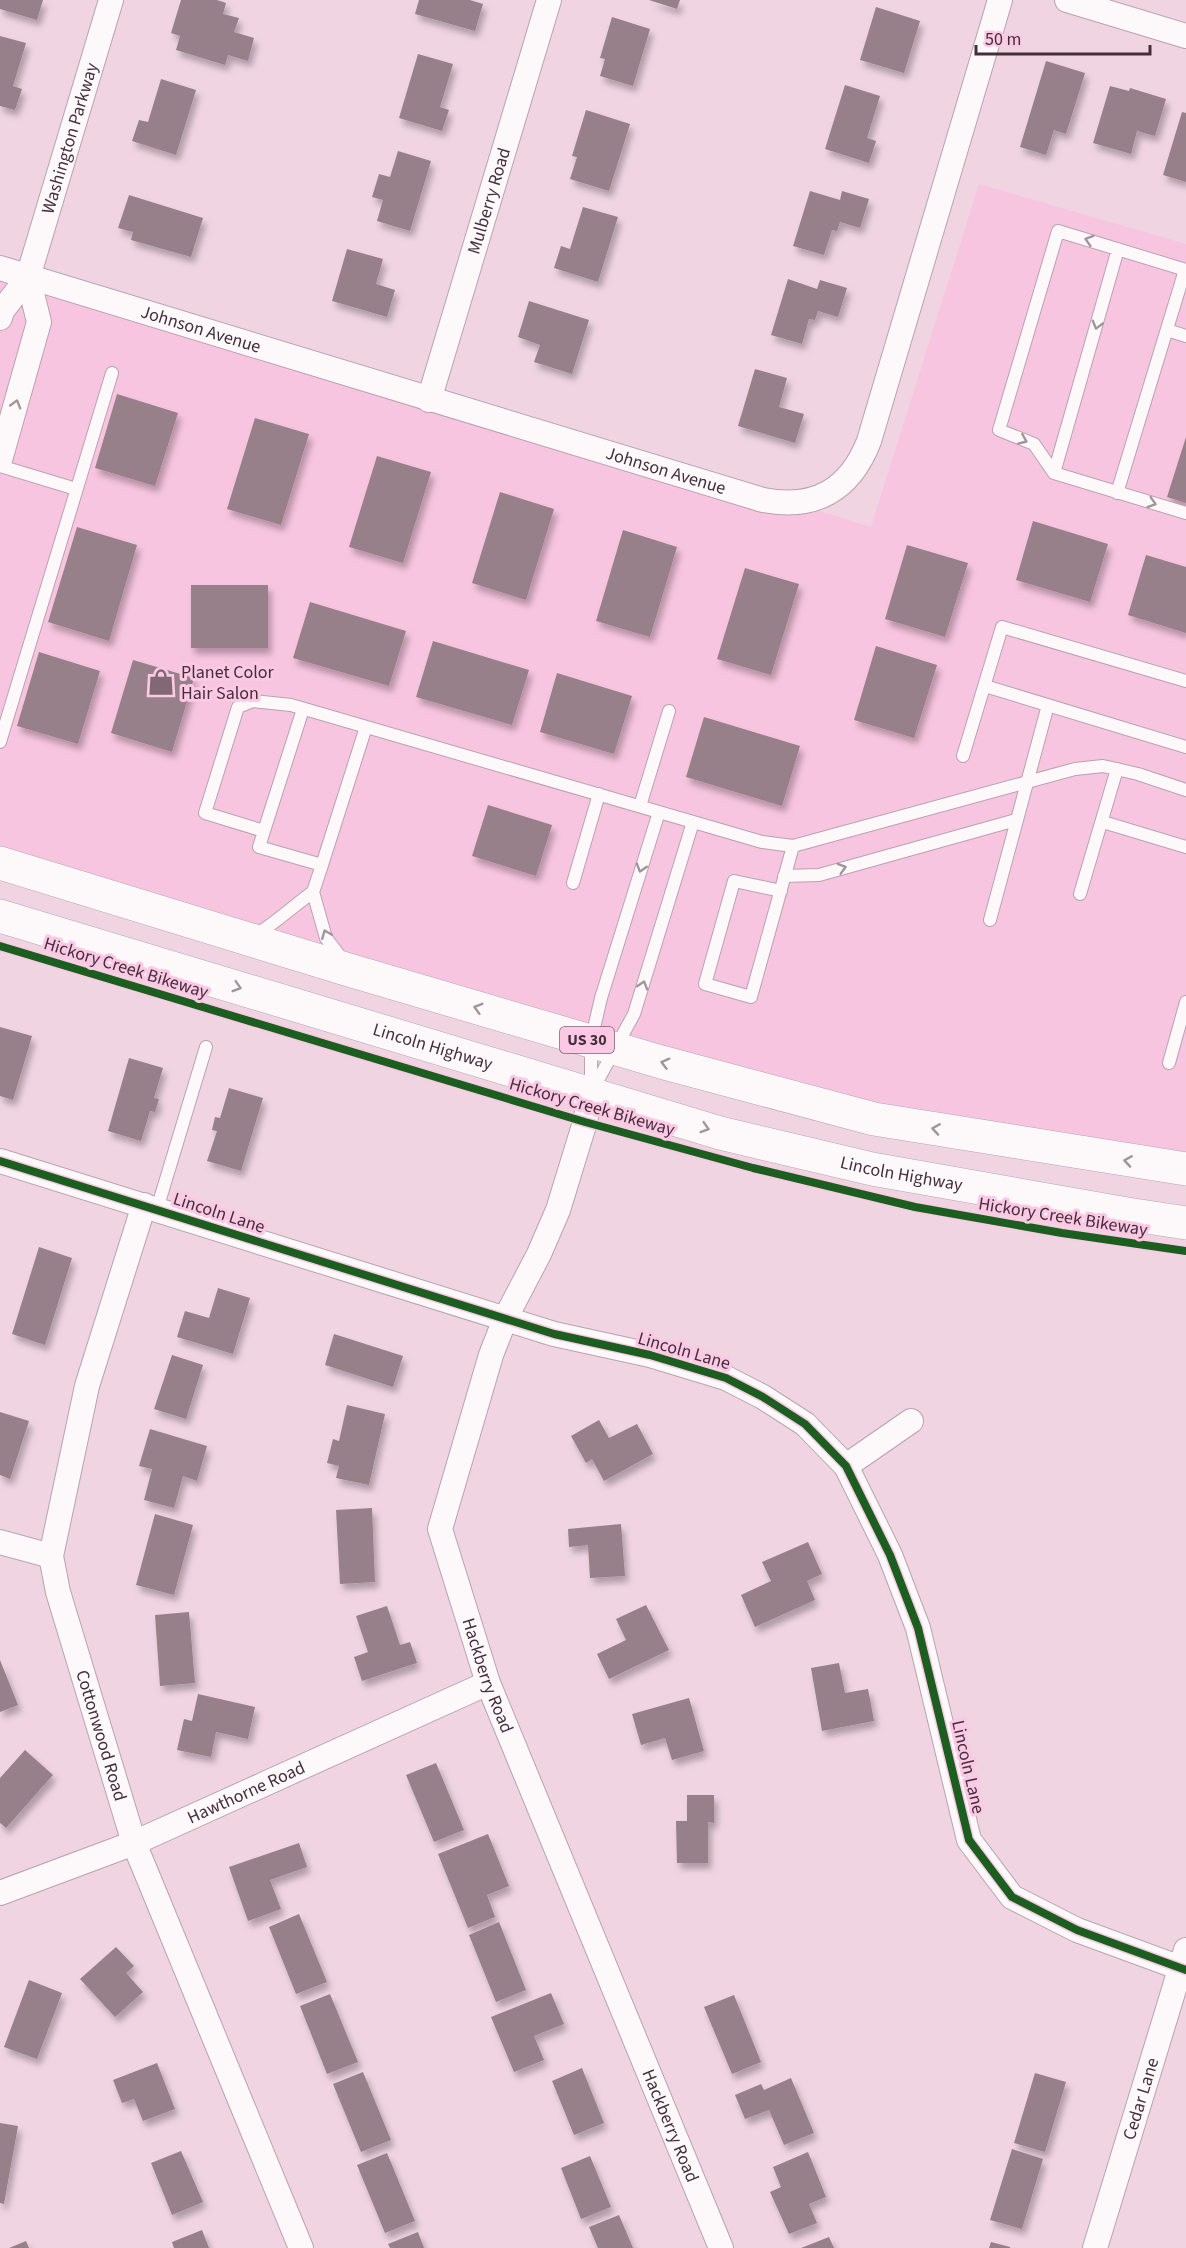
<svg xmlns="http://www.w3.org/2000/svg" width="1186" height="2248" font-family="'Source Sans 3',sans-serif">
	<style>
		.built { fill: #f7c5df }
		.building { fill: #978089; filter: url(#shadow) }
		.lines { fill: none; stroke-linecap: round; stroke-linejoin: round }
		.service-casing { stroke: #baa2af; stroke-width: 14 }
		.minor-casing { stroke: #baa2af; stroke-width: 26 }
		.primary-casing { stroke: #baa2af; stroke-width: 34 }
		.service { stroke: #fdf9fb; stroke-width: 12 }
		.minor { stroke: #fdf9fb; stroke-width: 24 }
		.primary { stroke: #fdf9fb; stroke-width: 33 }
		.cycleway-casing { stroke: #fbc9e3; stroke-width: 11 }
		.cycleway { stroke: #1b5e20; stroke-width: 8 }
		.oneway { stroke: #a1949b }
		.labels { text-anchor: middle; dominant-baseline: central; stroke-width: 6; stroke-linejoin: round; paint-order: stroke }
		.shield { fill: #fbc9e3; stroke: #7c5c6d; stroke-width: 1.5 }
		.shield-label { font-size: 16px; font-weight: bold; fill: #452e3b }
		.street-label { font-size: 18px; fill: #452e3b; stroke: #fbc9e3 }
		.poi-label { font-size: 18px; fill: #452e3b; stroke: #fbc9e3; text-anchor: start }
	</style>
	<defs>
		<filter id="shadow"><feDropShadow dx="3.5" dy="6" stdDeviation="3" flood-color="#0004"/></filter>
	</defs>
	<rect width="100%" height="100%" fill="#f0d4e2"/>
	<path class="built" d="M979 184 1186 244V1160L881 1110 0 850V275L219 327 871 527Z"/>
	<path class="building" d="M0 0H43L37 20 0 9Z
		M181 0H217L226 3 223 14 239 18 234 32 254 38 248 61 228 55 225 65 176 50 180 36 171 33Z
		M419 0H470L483 4 475 31 415 14Z
		M649 0H680L677 9Z
		M876 7 920 21 904 73 860 60Z
		M612 17 650 29 633 86 600 76 605 59 600 58Z
		M0 36 26 43 13 86 22 89 15 110 0 106Z
		M418 54 453 64 440 107 449 110 442 131 399 118Z
		M1046 61 1085 73 1066 134 1054 130 1046 155 1020 147Z
		M161 79 196 90 176 155 132 141 139 120 148 122Z
		M845 85 880 96 867 138 876 141 869 163 825 149Z
		M1110 86 1129 91 1130 88 1166 99 1155 136 1137 131 1131 154 1093 143Z
		M586 110 630 124 609 191 570 179 577 157 572 156Z
		M1182 112 1186 113V182L1163 175Z
		M398 151 431 161 410 231 377 221 383 200 372 197 379 174 390 177Z
		M810 191 840 200 842 191 869 199 860 228 840 222 837 231 832 230 824 255 793 246Z
		M129 195 203 218 191 257 131 240 133 232 118 228Z
		M583 207 618 217 598 282 554 268 561 246 570 249Z
		M347 249 383 259 376 284 395 290 387 317 332 301Z
		M788 279 817 289 820 280 847 288 838 317 818 311 815 320 809 319 802 344 771 335Z
		M529 301 589 320 572 374 534 362 540 345 518 337Z
		M755 369 787 378 779 407 804 414 795 443 738 426Z
		M117 394 178 413 155 486 95 468Z
		M255 418 309 434 281 525 227 509Z
		M1186 437V503L1167 497Z
		M377 456 431 472 403 563 349 547Z
		M500 492 554 509 526 600 472 583Z
		M1033 521 1108 544 1090 602 1016 580Z
		M77 527 137 545 109 641 48 622Z
		M623 530 677 547 650 637 596 621Z
		M907 545 968 563 945 637 885 619Z
		M1146 555 1186 567V633L1128 615Z
		M745 568 799 584 771 675 717 659Z
		M191 585H268V648H191Z
		M310 602 406 631 389 686 293 658Z
		M433 641 529 670 512 725 416 697Z
		M876 646 937 665 914 738 854 720Z
		M39 652 100 671 78 744 17 726Z
		M133 660 194 678 172 752 111 733Z
		M557 673 632 696 614 754 540 732Z
		M704 717 800 746 782 806 686 777Z
		M488 805 552 825 536 876 472 856Z
		M0 1027 32 1036 13 1100 0 1096Z
		M129 1058 163 1068 154 1098 159 1099 155 1112 150 1111 141 1141 108 1131Z
		M229 1088 263 1098 241 1171 207 1161 217 1131 212 1130 215 1117 220 1118Z
		M39 1247 72 1258 45 1345 12 1334Z
		M218 1288 250 1298 233 1354 177 1337 185 1311 209 1318Z
		M334 1334 403 1356 393 1387 325 1365Z
		M172 1355 203 1365 186 1419 154 1409Z
		M347 1405 385 1414 369 1485 336 1478 339 1466 327 1463 333 1439 339 1441Z
		M0 1412 29 1421 10 1479 0 1475Z
		M599 1420 609 1438 637 1424 653 1454 604 1481 592 1459 586 1463 571 1436Z
		M150 1429 207 1446 197 1481 183 1476 174 1508 144 1500 152 1469 139 1466Z
		M372 1508 375 1582 340 1584 336 1510Z
		M155 1514 193 1525 174 1595 136 1585Z
		M621 1524 625 1576 590 1578 588 1545 569 1547 568 1529Z
		M808 1542 822 1574 807 1581 815 1600 755 1627 741 1595 771 1581 762 1562Z
		M646 1605 669 1650 609 1679 597 1654 626 1640 616 1619Z
		M387 1606 400 1645 410 1642 417 1663 362 1681 354 1657 368 1652 356 1616Z
		M189 1612 195 1683 160 1686 155 1615Z
		M0 1660 18 1705 0 1712Z
		M839 1663 845 1693 868 1689 874 1721 822 1731 811 1668Z
		M198 1694 255 1707 248 1739 216 1732 211 1757 177 1750 184 1719 192 1721Z
		M689 1698 704 1751 672 1760 665 1738 641 1745 632 1714Z
		M25 1750 53 1775 6 1828 0 1823V1778Z
		M436 1763 464 1830 434 1842 406 1775Z
		M687 1795H714V1823L708 1822V1863H677L676 1821H687Z
		M488 1834 509 1886 487 1895 495 1917 468 1928 438 1854Z
		M299 1843 307 1867 270 1880 281 1909 248 1921 229 1867Z
		M299 1914 327 1982 296 1994 269 1927Z
		M499 1922 526 1990 496 2002 469 1935Z
		M116 1947 134 1966 126 1973 143 1992 115 2017 80 1979Z
		M29 1980 62 1993 37 2059 4 2047Z
		M551 1993 564 2024 534 2036 544 2060 514 2072 491 2017Z
		M330 1994 358 2062 327 2074 300 2006Z
		M734 1995 761 2062 732 2074 704 2007Z
		M157 2063 175 2109 143 2121 134 2099 122 2103 113 2080Z
		M582 2068 604 2123 574 2135 552 2081Z
		M363 2072 391 2140 361 2152 333 2084Z
		M1035 2073 1066 2082 1045 2152 1014 2143Z
		M791 2078 814 2133 784 2145 769 2110 745 2119 735 2095 761 2084 764 2090Z
		M0 2123 18 2126 4 2204 0 2203Z
		M1012 2149 1043 2159 1022 2229 990 2220Z
		M181 2151 203 2202 172 2215 151 2163Z
		M808 2152 826 2197 809 2204 817 2223 789 2234 770 2192 781 2187 773 2167Z
		M387 2153 415 2221 385 2233 357 2165Z
		M590 2156 611 2207 581 2219 561 2168Z
		M619 2215 633 2248H598L589 2227Z
		M202 2230 209 2248H174L172 2242Z
		M418 2232 424 2248H390L388 2244Z
		M829 2237 834 2248H801Z
		M26 2241 29 2248H9Z
		M991 2242 1010 2247V2248H989Z"/>
	<g class="lines">
		<defs>
			<path id="service" d="M1186 270 1058 231 999 430 1034 444 1054 473 1186 513
				M1167 330 1186 336
				M0 466 76 489
				M1054 473 1118 249
				M1117 493 1185 270
				M985 686 1186 747
				M366 727 322 865 259 847 264 831 205 813 238 707 253 701 291 705 762 842 793 846 1075 769 1103 766 1138 774 1186 790
				M0 742 112 373
				M963 756 1002 627 1186 681
				M640 806 669 711
				M1103 822 1186 847
				M264 831 303 709
				M322 865 313 892 326 938 342 959
				M784 876 819 875 1016 820
				M573 883 599 794
				M781 891 734 881 705 984 751 997 793 846
				M1080 894 1117 769
				M990 920 1048 705
				M254 936C276 923 293 906 313 892
				M1169 1063 1186 1002
				M591 1092V1041L601 998 659 812
				M591 1093 634 1014 693 822
				M157 1209 206 1047"/>
			<g id="minor">
				<path d="M1067 0 1186 36"/>
				<path id="s1" d="M0 268 763 500C815 510 850 490 869 441L1000 0"/>
				<path id="s2" d="M0 318 2 311 28 277 111 0"/>
				<path id="s3" d="M429 400 549 0"/>
				<path d="M0 460 39 322 28 277"/>
				<path id="s4" d="M591 1094 585 1122 558 1210 539 1254 505 1319 491 1355 440 1529 488 1683 721 2248"/>
				<path d="M0 1161 554 1334 650 1355 726 1378 763 1397 805 1424 846 1466 890 1555 918 1628 969 1840 1012 1897 1077 1930 1186 1970"/>
				<path id="s5" d="M144 1205 87 1386 51 1556 58 1592 134 1843 301 2248"/>
				<path d="M846 1466 911 1421"/>
				<path d="M0 1542 51 1556"/>
				<path id="s6" d="M0 1893 134 1843 488 1683"/>
				<path id="s7" d="M1095 2248 1186 1950"/>
			</g>
			<g id="primary">
				<path d="M0 863 349 970 661 1062 874 1119 1186 1169"/>
				<path id="s8" d="M0 916 720 1133 872 1169 1127 1214 1186 1223"/>
			</g>
		</defs>
		<use href="#service" class="service-casing"/>
		<use href="#minor" class="minor-casing"/>
		<use href="#primary" class="primary-casing"/>
		<use href="#service" class="service"/>
		<use href="#minor" class="minor"/>
		<use href="#primary" class="primary"/>
		<defs>
			<path id="cycleway" d="M0 946 585 1122 753 1168 915 1207 1062 1233 1186 1251
				M0 1161 554 1334 650 1355 726 1378 763 1397 805 1424 846 1466 890 1555 918 1628 969 1840 1012 1897 1077 1930 1186 1970"/>
		</defs>
		<use href="#cycleway" class="cycleway-casing"/>
		<use href="#cycleway" class="cycleway"/>
	</g>
	<defs><path id="oneway-chevron" d="M-2-3.5L2.5 0L-2 3.5" fill="none" stroke-width="1.6" stroke-linecap="round" stroke-linejoin="round" transform="scale(1.5)"/></defs>
	<g class="oneway">
		<use href="#oneway-chevron" transform="translate(1089 240) rotate(-163)"/>
		<use href="#oneway-chevron" transform="translate(1097 325) rotate(106)"/>
		<use href="#oneway-chevron" transform="translate(16 404) rotate(-74)"/>
		<use href="#oneway-chevron" transform="translate(1023 440) rotate(23)"/>
		<use href="#oneway-chevron" transform="translate(1152 503) rotate(17)"/>
		<use href="#oneway-chevron" transform="translate(641 868) rotate(107)"/>
		<use href="#oneway-chevron" transform="translate(842 868) rotate(-16)"/>
		<use href="#oneway-chevron" transform="translate(326 934) rotate(-112)"/>
		<use href="#oneway-chevron" transform="translate(643 985) rotate(-73)"/>
		<use href="#oneway-chevron" transform="translate(237 987) rotate(17)"/>
		<use href="#oneway-chevron" transform="translate(478 1008) rotate(-164)"/>
		<use href="#oneway-chevron" transform="translate(665 1063) rotate(-165)"/>
		<use href="#oneway-chevron" transform="translate(705 1128) rotate(17)"/>
		<use href="#oneway-chevron" transform="translate(936 1129) rotate(-171)"/>
		<use href="#oneway-chevron" transform="translate(1128 1161) rotate(-171)"/>
	</g>
	<defs>
		<symbol id="shop-bare" viewBox="-9 -9 18 18"><path d="M-5-2.5h2.3a2.7 3.5 0 0 1 5.4 0H5L5.5 6h-11ZM-1.5-2.5h3a1.5 2.3 0 0 0-3 0Z" fill="#816875" stroke="#fbc9e3" stroke-width="2.5" paint-order="stroke"/></symbol>
	</defs>
	<g fill-rule="evenodd">
		<use href="#shop-bare" x="142" y="663" width="38" height="38"/>
	</g>
	<g class="labels">
		<rect class="shield" x="560" y="1027" width="54" height="26" rx="4.5"/>
		<g class="shield-label">
			<text x="587" y="1040">US 30</text>
		</g>
		<g class="street-label">
			<text stroke="none"><textPath href="#s2" startOffset="195">Washington Parkway</textPath></text>
			<text stroke="none"><textPath href="#s3" startOffset="208">Mulberry Road</textPath></text>
			<text stroke="none"><textPath href="#s1" startOffset="210">Johnson Avenue</textPath></text>
			<text stroke="none"><textPath href="#s1" startOffset="696">Johnson Avenue</textPath></text>
			<text transform="translate(126 968) rotate(17)">Hickory Creek Bikeway</text>
			<text stroke="none"><textPath href="#s8" startOffset="452">Lincoln Highway</textPath></text>
			<text transform="translate(592 1107) rotate(16)">Hickory Creek Bikeway</text>
			<text stroke="none"><textPath href="#s8" startOffset="938">Lincoln Highway</textPath></text>
			<text transform="translate(219 1213) rotate(18)">Lincoln Lane</text>
			<text transform="translate(1063 1217) rotate(9)">Hickory Creek Bikeway</text>
			<text transform="translate(684 1351) rotate(16)">Lincoln Lane</text>
			<text stroke="none"><textPath href="#s4" startOffset="616">Hackberry Road</textPath></text>
			<text stroke="none"><textPath href="#s5" startOffset="550">Cottonwood Road</textPath></text>
			<text transform="translate(968 1767) rotate(77)">Lincoln Lane</text>
			<text stroke="none"><textPath href="#s6" startOffset="266">Hawthorne Road</textPath></text>
			<text stroke="none"><textPath href="#s7" startOffset="156">Cedar Lane</textPath></text>
			<text stroke="none"><textPath href="#s4" startOffset="1102">Hackberry Road</textPath></text>
		</g>
		<g class="poi-label">
			<text x="181" y="672">Planet Color<tspan x="181" dy="21">Hair Salon</tspan></text>
		</g>
	</g>
	<path d="M976 45v9h174v-9" fill="none" stroke="#452e3b" stroke-width="3"/>
	<text x="985" y="45" font-size="18" fill="#452e3b" stroke="#fbc9e3" stroke-width="4.5" paint-order="stroke">50 m</text>
</svg>
